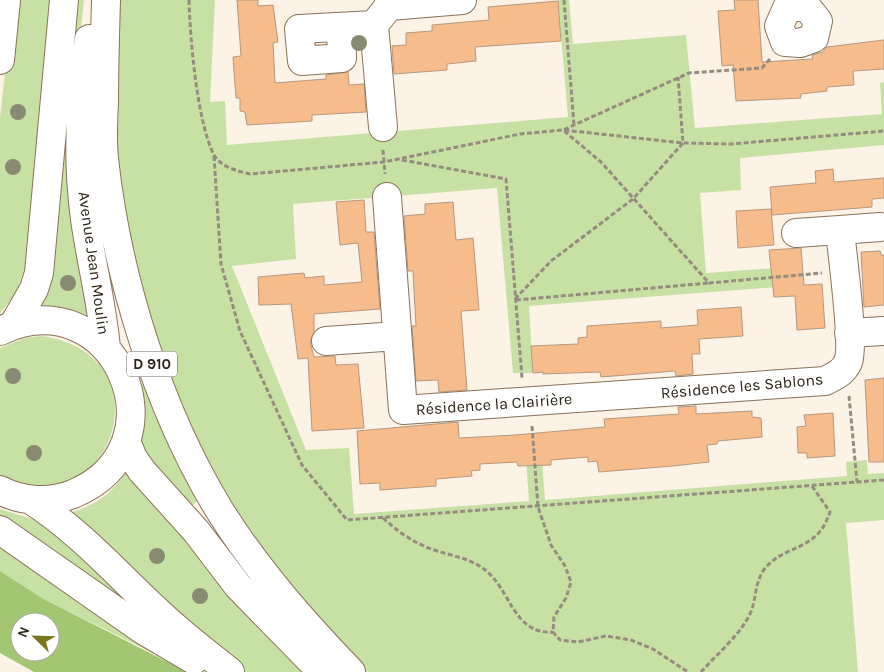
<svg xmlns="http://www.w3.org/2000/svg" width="884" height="672" font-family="Karla,sans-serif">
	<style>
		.green { fill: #c7e1a5 }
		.forest { fill: #a3c672; fill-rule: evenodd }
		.building { fill: #f6bc8b; stroke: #b5987f }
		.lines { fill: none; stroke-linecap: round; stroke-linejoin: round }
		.minor-casing { stroke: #897257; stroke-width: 30 }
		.major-casing { stroke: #897257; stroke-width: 30 }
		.path { stroke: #958c80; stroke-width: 3; stroke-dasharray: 5 2.5; stroke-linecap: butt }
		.minor { stroke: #fff; stroke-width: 28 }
		.major { stroke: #fff; stroke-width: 28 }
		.tree { fill: #888b72 }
		.labels { text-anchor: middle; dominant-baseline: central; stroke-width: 5; stroke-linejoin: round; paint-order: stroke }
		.shield { fill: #fff; stroke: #6b655d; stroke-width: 1 }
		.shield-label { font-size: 15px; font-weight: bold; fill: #2c2317 }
		.street-label { font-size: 16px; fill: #2c2317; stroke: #fff }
	</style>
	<rect width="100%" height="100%" fill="#fcf2e6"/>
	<path class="green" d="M13 0H52L27 263 15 295 0 313V118Z
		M76 0H84L77 67 94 326 36 309Z
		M117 0H215L210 102 225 101 227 145 568 117 558 0H569L573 44 686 35 695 128 882 114 880 83 884 82V145L740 158 741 190 700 193 706 273 802 266 803 285 529 306 533 373H513L497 188 293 204 296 259 232 266 306 450 349 448 354 514 529 501 524 435H540L545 500 847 476 846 462 867 460 868 474 884 473V520L846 523 858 672H367L359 665 263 553 222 488 187 422 141 299 118 175 115 114Z
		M41 336C56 338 70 342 84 351 138 388 117 473 55 486 50 487 42 490 37 489 25 488 12 482 0 478V348L25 338Z
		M146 382 200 499 186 510 140 446 144 416 139 385Z
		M127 470 304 672H244L208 646 65 514C93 507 112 495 127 470Z
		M0 509 42 522 55 530 145 615 0 521Z
		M0 548 83 606 171 662 42 598 0 571Z"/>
	<path class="forest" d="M0 571 42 598 187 672H34L0 653ZM20 622H50V652H20Z"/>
	<path class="building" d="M237 0H258V6L273 5 278 42 273 43 275 83 326 79V75L348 72 349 85 364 84 366 112 312 115V121L247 125 245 112 240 111V98H236L234 71 233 57 241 56Z
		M734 0H758L762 62 813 59 812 55 823 52 827 47 884 40V69L853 71 854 85 827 87V91L801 94V98L736 101 733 65 722 66 718 11 735 10Z
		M558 1 561 41 475 47 476 61 447 64V70L394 74 392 46 406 45V33L432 31V25L489 20 488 7Z
		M833 169 834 182 884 178V198L872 199V207L772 215 770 187 816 183 815 171Z
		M364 200 366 232H374L380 309 314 314V332L310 342 314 357 335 356 336 365 358 364 364 428 312 431 308 358 298 359 291 304 259 305 258 277 304 273 305 278 324 276V285L362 282 358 243 340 245 336 202Z
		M453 202 456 240 473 238 479 310 461 311 467 390 439 392 438 380 416 381 412 326H416L413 271H408L404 216 425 214V204Z
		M771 209 774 245 738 248 736 211Z
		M801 248 804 285 822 284 825 328 797 330 795 296 774 297 769 250Z
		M880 251 881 255H884V305L864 307 861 252Z
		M741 307 743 336 699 339 700 354H692L693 374 676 376 675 371 601 377 600 372 543 374V372L533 373 531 346 578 344V338L587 337V326L661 321V328L698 325 697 310Z
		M884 378V462H869L865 380Z
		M696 406V414L752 411V417L761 418 762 437 718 441 717 444 707 445 709 462 673 466 599 472 597 461 588 462V457L551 460V465L518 466 517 462 480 464V470L471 471 472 476 436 479V486L380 490V483L360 484 357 431 458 422 459 438 515 435 605 427 604 419 679 414 678 407Z
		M833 413 835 456 807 458V453H798L797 427 806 426 804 415Z"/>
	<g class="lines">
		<defs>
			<path id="minor" d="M389 0V6L462 0
				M806 6 818 21 814 38 800 43 785 42 779 26 787 8Z
				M341 27 342 58 302 61 299 29 374 25
				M0 60 6 0
				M383 127 374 25 389 6
				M387 197 403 410 825 381C835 376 843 373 848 362 855 345 842 254 840 230L796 233
				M840 230 880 227
				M849 333 884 331
				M326 341 397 336"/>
			<path id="major" d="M106 0C105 34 104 68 104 102 103 121 102 140 104 159 117 277 158 410 220 511 257 570 303 622 351 672
				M89 39C80 97 77 160 85 219 91 262 102 304 106 348
				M14 324 34 289 39 273 64 0
				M0 331C114 277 188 446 73 494 50 503 22 502 0 490
				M126 441 133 458 142 471 196 531 238 586 322 672
				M31 500C79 531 115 572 157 611 180 633 205 652 230 672
				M0 530 143 630 194 660"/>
		</defs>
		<use href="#minor" class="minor-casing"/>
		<use href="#major" class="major-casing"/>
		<path class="path" d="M189 0C190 38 197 122 214 155 221 167 237 171 250 174L384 162 520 134 563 130 683 143 731 144 884 131
			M564 0 574 125
			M770 59 762 68 689 73 563 130 601 162 709 283 822 273
			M383 150 385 174
			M214 156 221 264 240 331 302 465 347 520 884 480
			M402 160 506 179 522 378
			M515 299 551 261 633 199 683 143 678 77
			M516 300 709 283
			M849 396 857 482
			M532 426 538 507 551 545 565 566 571 582 566 598 554 617 553 632 560 640 578 642 606 636 631 640 653 649 688 672
			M383 518C395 529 408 539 424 546 443 555 467 556 484 569 511 589 513 635 553 632
			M701 672C717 654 740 635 750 614 757 599 754 581 766 567 788 543 817 552 830 512L812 486"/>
		<use href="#minor" class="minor"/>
		<use href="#major" class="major"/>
	</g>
	<g class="tree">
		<circle cx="359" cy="43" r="8"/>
		<circle cx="18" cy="112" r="8"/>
		<circle cx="13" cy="167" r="8"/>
		<circle cx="68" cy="283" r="8"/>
		<circle cx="13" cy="376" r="8"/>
		<circle cx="34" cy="453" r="8"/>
		<circle cx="157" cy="556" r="8"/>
		<circle cx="200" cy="596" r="8"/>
	</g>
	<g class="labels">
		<rect class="shield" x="127" y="351.5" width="50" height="25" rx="4"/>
		<g class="shield-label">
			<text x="152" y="364">D 910</text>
		</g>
		<g class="street-label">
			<text transform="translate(94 263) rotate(82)">Avenue Jean Moulin</text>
			<text transform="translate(742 386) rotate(-5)">Résidence les Sablons</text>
			<text transform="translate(494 404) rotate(-4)">Résidence la Clairière</text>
		</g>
	</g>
	<g transform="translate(35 637) rotate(293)"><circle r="24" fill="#ffffff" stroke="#aba7a2"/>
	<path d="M0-4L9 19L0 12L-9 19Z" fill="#7b761b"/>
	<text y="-8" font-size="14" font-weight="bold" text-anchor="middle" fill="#2c2317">N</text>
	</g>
</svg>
